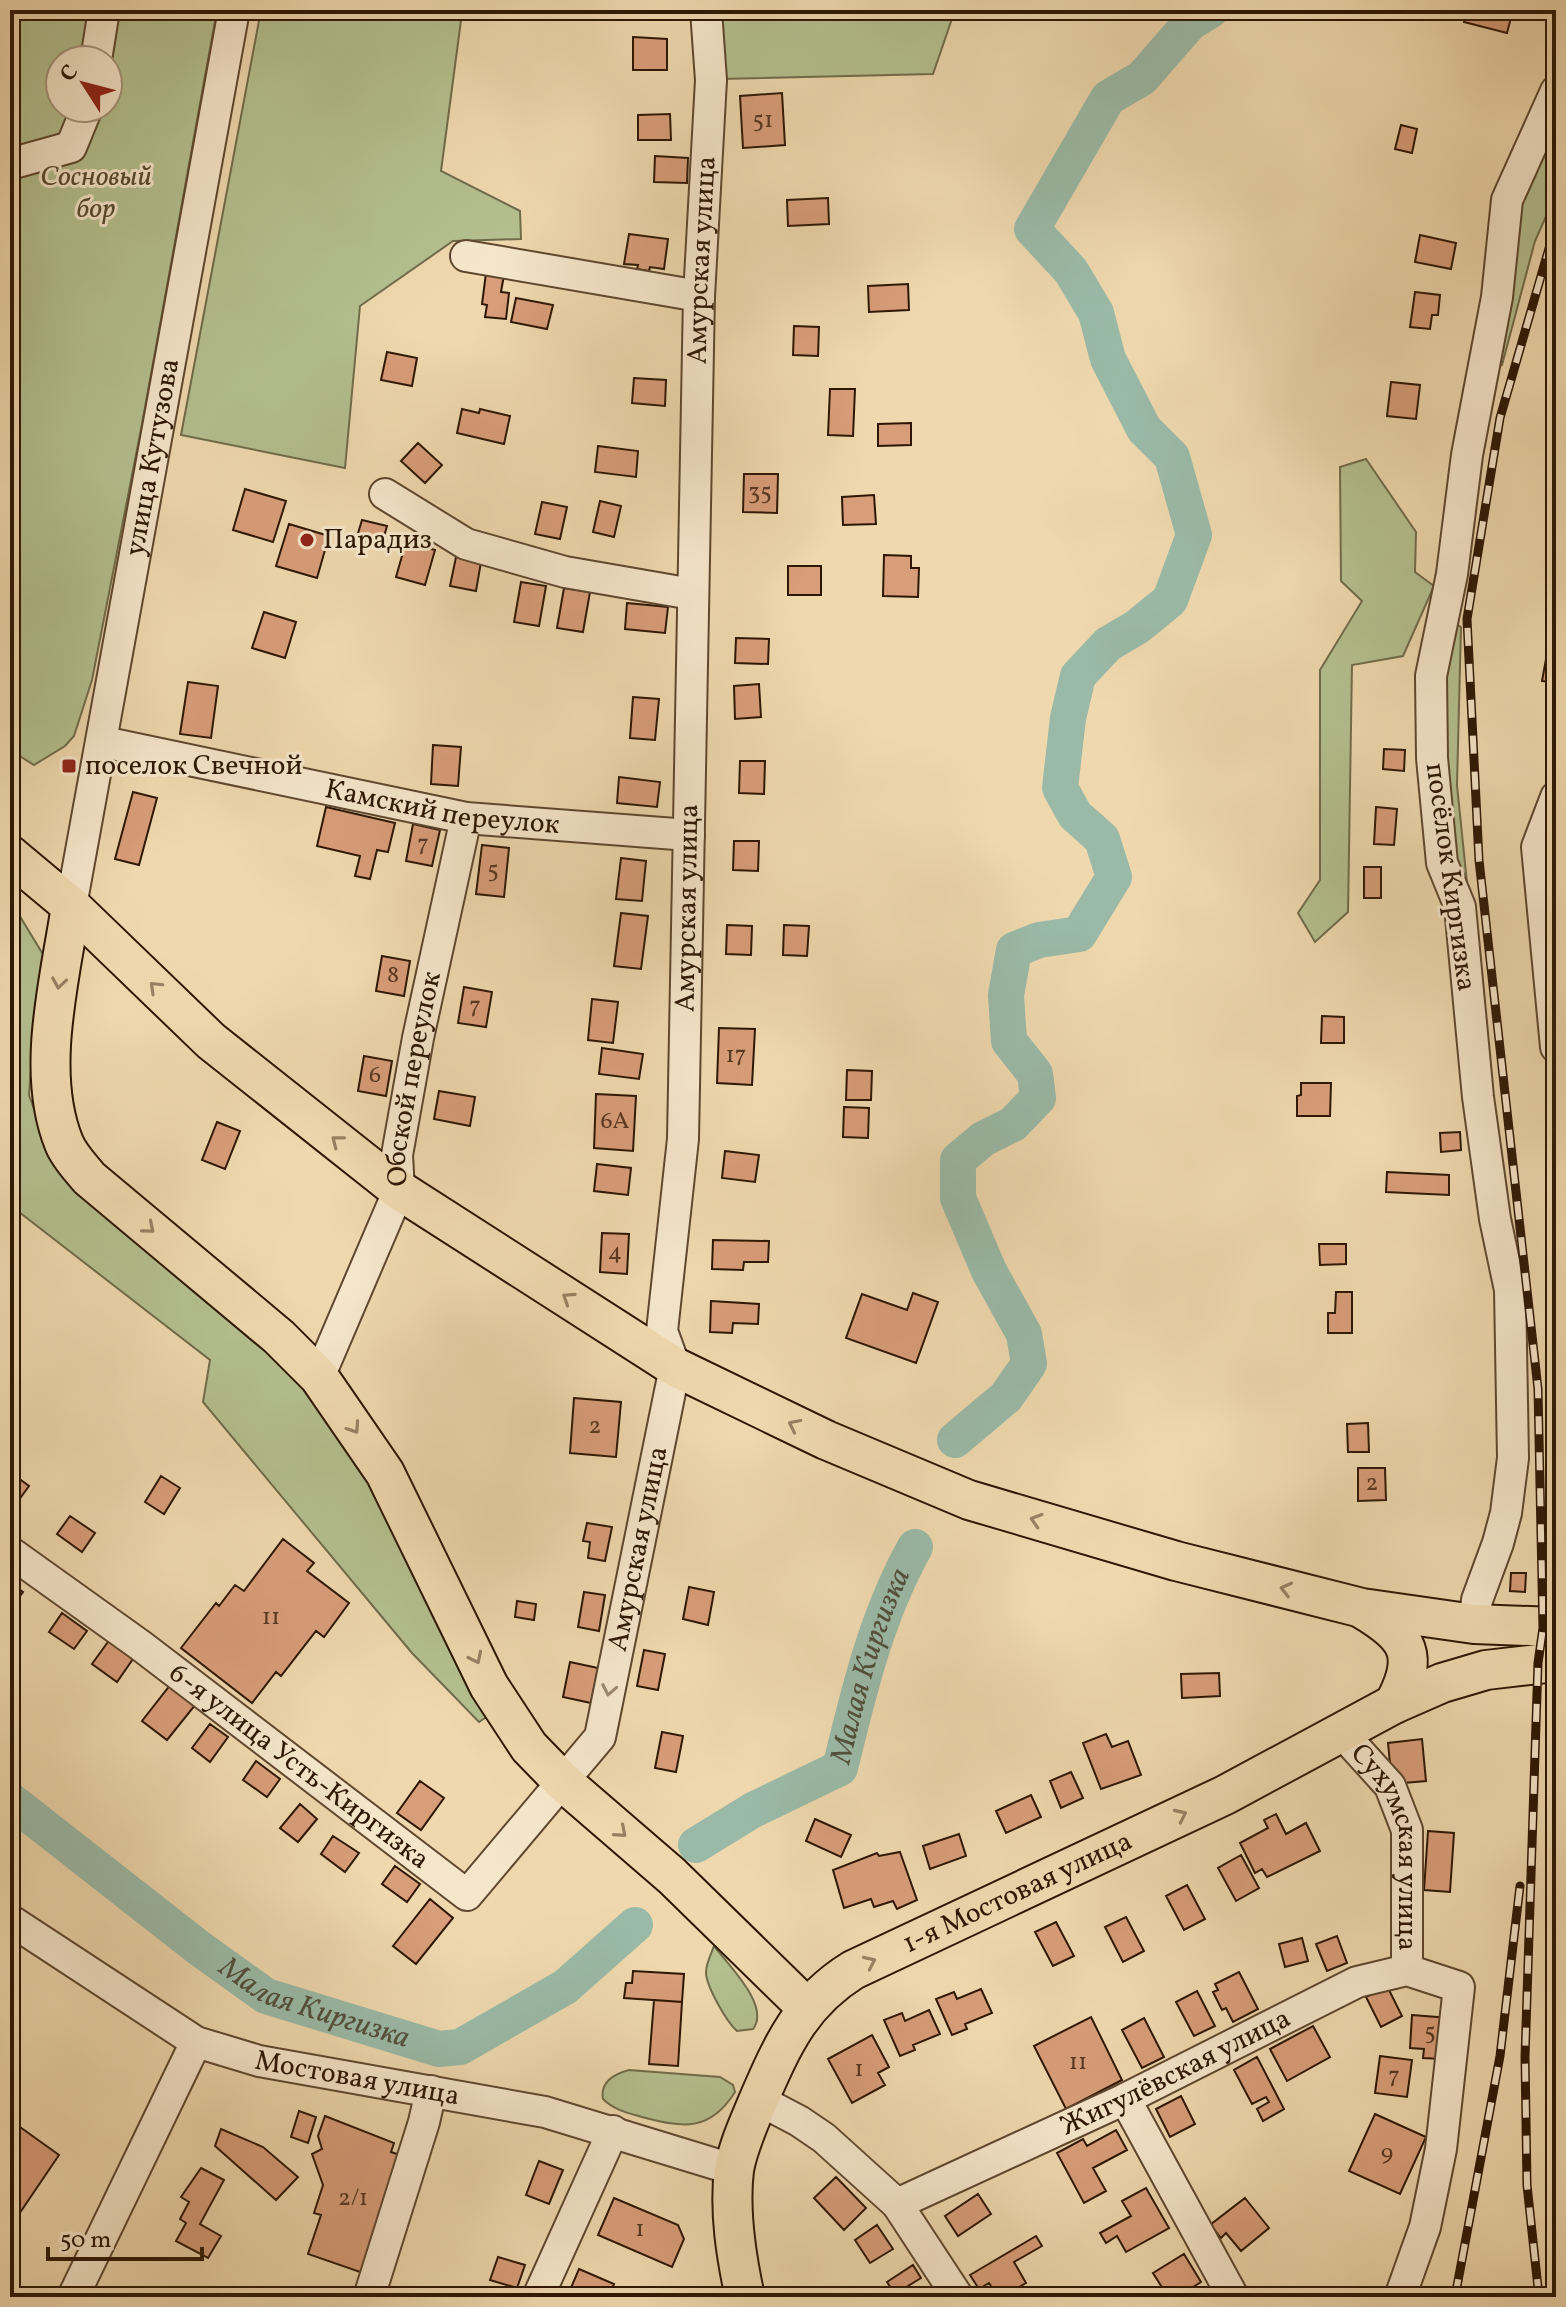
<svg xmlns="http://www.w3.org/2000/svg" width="1566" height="2307" font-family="Vollkorn,serif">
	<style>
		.green { fill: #b4c08f; stroke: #706c4a; stroke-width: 2; fill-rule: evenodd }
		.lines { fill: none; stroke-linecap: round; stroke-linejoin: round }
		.river { stroke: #9abaa7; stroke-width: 36 }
		.building { fill: #d89d79; stroke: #2d1704; stroke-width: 2 }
		.minor-casing { stroke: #5e472e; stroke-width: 34 }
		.major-casing { stroke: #2d1704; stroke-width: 42 }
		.minor { stroke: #f5e6ca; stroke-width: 30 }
		.major { stroke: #efd8ae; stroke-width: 38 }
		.rail-casing { stroke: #2d1704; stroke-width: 9 }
		.rail { stroke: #f5e6ca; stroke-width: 6; stroke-dasharray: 18; stroke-linecap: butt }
		.oneway { stroke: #988162 }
		.oneway2 { stroke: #9b8971 }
		.poi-dot { fill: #8f2418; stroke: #f5e6ca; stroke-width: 3 }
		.labels { text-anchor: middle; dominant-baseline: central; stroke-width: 6; stroke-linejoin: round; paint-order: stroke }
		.number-label { font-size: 24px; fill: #583821 }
		.park-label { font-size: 28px; font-style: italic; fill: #564a2e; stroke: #f5e6ca }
		.street-label { font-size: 28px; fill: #2d1704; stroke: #f5e6ca }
		.poi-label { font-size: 28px; fill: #2d1704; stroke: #f5e6ca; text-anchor: start }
		.water-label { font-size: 30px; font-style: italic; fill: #53503d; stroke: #f5e6ca }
	</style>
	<rect width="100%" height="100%" fill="#efd8ae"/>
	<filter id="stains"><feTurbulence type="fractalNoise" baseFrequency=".0025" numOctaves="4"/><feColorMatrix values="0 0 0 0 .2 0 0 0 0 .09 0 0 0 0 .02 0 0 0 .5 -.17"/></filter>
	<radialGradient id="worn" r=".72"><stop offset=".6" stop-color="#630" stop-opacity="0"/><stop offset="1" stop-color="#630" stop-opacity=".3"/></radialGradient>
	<path class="green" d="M10 10H217L142 424 92 680 74 736 65 746 34 765 10 750ZM60 60H108V108H60Z
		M261 10H457L462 13 441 171 520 211 521 239 453 241 360 306 345 468 181 435Z
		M715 10H955L933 74 720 79Z
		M1556 107V194L1535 241 1502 365 1490 370 1515 199Z
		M1366 459 1416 532 1415 572 1434 586 1403 656 1352 665 1348 912 1315 942 1298 913 1320 880V670L1362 601 1341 581 1340 467Z
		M1450 621 1461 627 1457 785 1467 883 1457 882 1437 676Z
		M10 900 44 956 34 1026 29 1095 48 1147 274 1346 377 1478 494 1712 479 1722 412 1653 203 1402 210 1360 10 1205Z
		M714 1946C728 1965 771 2006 753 2029L737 2031C726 2021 706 1986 706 1972 706 1964 711 1954 714 1946Z
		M629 2070 720 2077 733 2085 735 2092C710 2132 683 2128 642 2117 628 2113 614 2110 603 2099 600 2082 614 2074 629 2070Z"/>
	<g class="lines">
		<g class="river">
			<path d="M955 1440 1006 1397 1029 1364 1024 1334 989 1271 958 1198V1160L983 1139 1013 1124 1038 1098 1035 1074 1009 1041 1006 995 1014 950 1039 940 1079 934 1114 877 1102 839 1075 815 1060 788 1068 718 1078 676 1108 644 1137 627 1170 600 1194 535 1172 457 1144 429 1108 359 1096 313 1071 271 1032 229 1108 98 1142 78 1190 23 1211 10"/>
			<path id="s1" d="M10 1800 199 1948 266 1996 439 2049 460 2047 565 1987 635 1925"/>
			<path id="s2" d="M696 1845 753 1810 840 1768C859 1691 876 1617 915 1547"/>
		</g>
	</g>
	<path class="building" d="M1467 10H1513L1507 33 1464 22Z
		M633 37 667 39V70H633Z
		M782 93 785 145 743 148 740 96Z
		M670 114 671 140H638V115Z
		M1401 125 1417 129 1412 153 1395 149Z
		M655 156 688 158 687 183 654 182Z
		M828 198 829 224 788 226 787 200Z
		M629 234 668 239 664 269 650 267 649 271 637 269 638 265 624 264Z
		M1420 235 1456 243 1451 269 1415 262Z
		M486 273 504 275 501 292 509 293 506 319 485 317 487 305 482 304Z
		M908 284 909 310 869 312 868 286Z
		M1415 292 1440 295 1438 315H1432L1430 329 1410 327Z
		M516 298 553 305 547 329 511 322Z
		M794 326 819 327 818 356 793 355Z
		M387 352 417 358 412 386 381 380Z
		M634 378 666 380 665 406 632 403Z
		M1391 382 1420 385 1416 419 1387 416Z
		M830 389H855L853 436 828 435Z
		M462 409 479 413 480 409 510 416 504 444 457 433Z
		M911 423V445L878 446V424Z
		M418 443 442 465 425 483 401 461Z
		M598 446 638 451 636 477 595 472Z
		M744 474H778L777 513 743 512Z
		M245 489 286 501 273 542 233 530Z
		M874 495 876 524 843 525 842 497Z
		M600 501 621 506 614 537 593 532Z
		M542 502 567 507 560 539 535 534Z
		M362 520 387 526 381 547 356 540Z
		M289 524 329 536 317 578 276 566Z
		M406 542 435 550 425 585 396 577Z
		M884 555 911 556V568H919L918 597 883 596Z
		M456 557 481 562 476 591 450 586Z
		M788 566H821V595H788Z
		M521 582 546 586 539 626 514 622Z
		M564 588 590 592 583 632 557 628Z
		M627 603 668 607 665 633 625 629Z
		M264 612 296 622 285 658 252 648Z
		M736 638 769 639 768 664 735 663Z
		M1546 659 1556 660V683L1542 681Z
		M188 682 218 686 211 738 180 734Z
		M759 684 761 717 735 719 734 686Z
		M633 697 659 699 655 740 630 738Z
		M433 745 461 747 458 786 431 784Z
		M1384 749 1405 750 1404 771 1383 769Z
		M740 761H765L764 794 739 793Z
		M619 777 660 782 657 807 617 803Z
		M133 792 157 798 139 865 115 859Z
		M326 807 395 823 388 852 377 850 370 879 355 876 360 856 317 846Z
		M1376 807 1397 809 1394 845 1374 844Z
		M413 824 440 830 432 866 406 861Z
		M734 841H759L758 871 733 870Z
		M482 845 509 848 504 897 476 894Z
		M621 858 646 861 642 901 616 899Z
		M1364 867H1381V898H1364Z
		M621 913 648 916 641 969 614 966Z
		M727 925 752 926 751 955 726 954Z
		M784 925 809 926 807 956 783 955Z
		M382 956 410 961 404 996 376 991Z
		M464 987 492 992 486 1027 458 1023Z
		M592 999 618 1002 613 1043 588 1040Z
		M1322 1016 1344 1017V1043H1321Z
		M719 1028 755 1029 752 1085 717 1083Z
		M602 1048 643 1054 639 1079 599 1074Z
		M364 1056 392 1061 386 1096 358 1091Z
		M847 1070 872 1071 871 1100H846Z
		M1301 1083H1331L1330 1116H1297V1096L1301 1095Z
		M439 1091 475 1097 470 1126 434 1119Z
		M596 1094 636 1096 633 1151 594 1148Z
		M844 1107 869 1108 868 1138 843 1137Z
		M217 1122 240 1131 225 1169 202 1160Z
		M1460 1132 1461 1150 1441 1152 1440 1133Z
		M725 1151 759 1155 755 1182 722 1178Z
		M597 1164 631 1168 628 1195 594 1191Z
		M1387 1172 1449 1175V1195L1386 1192Z
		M602 1233 629 1234 627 1274 600 1272Z
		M713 1240 769 1241 768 1262H744L743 1270 712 1269Z
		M1319 1244H1346V1264L1320 1265Z
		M1336 1292H1352V1333H1328V1313H1335Z
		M913 1293 938 1302 916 1363 846 1338 862 1294 907 1310Z
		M711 1301 759 1304 758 1324 733 1323 732 1333 710 1332Z
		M574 1398 621 1402 616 1457 570 1453Z
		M1368 1423 1369 1452H1348L1347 1424Z
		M1358 1468H1385L1386 1500 1358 1501Z
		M10 1472 29 1486 16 1504 10 1500Z
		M161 1476 180 1488 164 1514 145 1502Z
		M70 1516 95 1533 82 1552 57 1534Z
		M587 1523 612 1527 605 1561 588 1558 590 1542 583 1541Z
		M283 1539 314 1563 307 1571 349 1603 324 1637 316 1631 281 1676 276 1672 252 1703 181 1648 216 1603 219 1606 235 1585 244 1591Z
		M1511 1573H1526L1525 1592 1510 1591Z
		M10 1583 23 1592 10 1610Z
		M689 1587 714 1592 708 1625 683 1619Z
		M584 1592 605 1595 599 1631 578 1627Z
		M517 1601 536 1604 534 1620 515 1617Z
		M62 1613 87 1631 74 1649 49 1632Z
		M110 1639 135 1656 117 1682 92 1664Z
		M644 1650 665 1654 658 1690 637 1686Z
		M570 1662 598 1668 591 1703 563 1697Z
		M1219 1673 1220 1696 1182 1698 1181 1674Z
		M171 1684 196 1704 167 1740 142 1721Z
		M210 1724 228 1737 210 1762 192 1748Z
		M662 1732 683 1736 676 1772 655 1768Z
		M1106 1734 1112 1747 1128 1741 1141 1775 1101 1789 1083 1743Z
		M1422 1739 1426 1781 1392 1784 1388 1743Z
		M256 1761 280 1779 267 1797 243 1780Z
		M1071 1772 1083 1798 1061 1808 1050 1781Z
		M420 1781 444 1798 421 1830 397 1813Z
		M1031 1795 1041 1817 1006 1833 996 1811Z
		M300 1804 317 1819 298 1842 280 1828Z
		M1276 1814 1286 1834 1306 1823 1320 1851 1267 1877 1262 1869 1255 1873 1240 1843 1268 1828 1264 1820Z
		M815 1819 851 1835 841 1857 806 1841Z
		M1428 1831 1454 1833 1450 1892 1424 1890Z
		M959 1834 966 1856 930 1869 923 1846Z
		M333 1836 359 1853 345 1872 321 1854Z
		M900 1852 917 1900 897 1909 893 1901 874 1907 871 1899 844 1908 833 1870 877 1853 879 1856Z
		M1241 1855 1259 1888 1236 1901 1218 1868Z
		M395 1866 420 1884 407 1902 382 1884Z
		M1187 1885 1205 1919 1184 1930 1166 1896Z
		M430 1899 453 1918 416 1964 393 1946Z
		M1126 1917 1144 1951 1123 1962 1105 1927Z
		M1056 1922 1074 1956 1053 1966 1035 1932Z
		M1337 1936 1347 1963 1327 1971 1316 1944Z
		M1302 1938 1308 1961 1285 1967 1279 1944Z
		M633 1971 684 1974 682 2002 624 1998 626 1983H632Z
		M1239 1972 1258 2009 1233 2022 1226 2008 1222 2010 1213 1992 1218 1990 1215 1984Z
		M1387 1986 1402 2016 1381 2027 1366 1997Z
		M981 1989 992 2013 965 2024 967 2029 952 2035 936 1999 954 1992 957 1999Z
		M1197 1991 1215 2026 1194 2036 1176 2002Z
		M654 2000 682 2002 678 2066 649 2064Z
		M929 2010 940 2034 913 2045 915 2050 900 2056 884 2020 902 2013 905 2021Z
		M1412 2015 1449 2018 1442 2059 1423 2058 1424 2049 1410 2048Z
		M1091 2017 1122 2080 1066 2109 1034 2046Z
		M1144 2018 1164 2057 1142 2068 1122 2030Z
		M1313 2026 1330 2057 1287 2081 1270 2049Z
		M872 2035 889 2067 878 2073 885 2085 852 2103 828 2059Z
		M1380 2056 1412 2060 1407 2097 1375 2093Z
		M1257 2057 1284 2109 1263 2121 1257 2109 1269 2102 1266 2097 1252 2104 1234 2070Z
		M1181 2096 1195 2124 1170 2137 1156 2109Z
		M299 2111 316 2117 308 2143 291 2137Z
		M1375 2114 1426 2137 1400 2194 1349 2171Z
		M325 2116 394 2143 391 2152 403 2156 363 2273 308 2254 321 2215 314 2213 323 2185 312 2154 322 2149 318 2136Z
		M20 2127 59 2155 17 2217 10 2212V2141Z
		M221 2129 263 2147 298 2177 276 2200 215 2146Z
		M1116 2130 1127 2150 1093 2168 1106 2191 1084 2203 1057 2153 1083 2139 1087 2146Z
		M539 2161 563 2170 549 2204 526 2195Z
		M201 2168 224 2180 200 2224 221 2236 208 2258 176 2241 186 2223 180 2219 189 2202 181 2197Z
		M836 2177 866 2208 844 2230 814 2198Z
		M1146 2188 1169 2228 1126 2252 1117 2236 1106 2243 1100 2233 1131 2216 1122 2201Z
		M978 2194 991 2214 958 2236 945 2216Z
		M614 2198 678 2225 684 2239 672 2267 598 2235Z
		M1245 2198 1269 2228 1241 2251 1226 2233 1221 2238 1210 2225Z
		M877 2225 893 2249 870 2263 855 2240Z
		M1036 2236 1042 2246 1014 2262 1026 2283 1002 2297H998L989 2283 979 2289 970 2275Z
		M1184 2254 1201 2282 1177 2297H1168L1153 2273Z
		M498 2257 525 2265 517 2288 490 2280Z
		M913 2265 921 2278 895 2294 887 2282Z
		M579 2269 614 2284 608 2297H567Z"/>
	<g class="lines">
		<defs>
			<g id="minor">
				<path d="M96 60 104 10"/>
				<path d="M10 164 71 147 87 108"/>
				<path d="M466 256 699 296"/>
				<path d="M385 494 466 544 565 572 692 594"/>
				<path id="s3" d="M103 742 466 818 689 835"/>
				<path d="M1556 797 1537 847 1556 1047"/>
				<path id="s4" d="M71 906 234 10"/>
				<path id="s5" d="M319 1377 399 1190 397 1155 418 1038 466 818"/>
				<path id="s6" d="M10 1552 140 1645 467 1895 600 1737 675 1367 662 1331 683 1139 699 296 711 80 706 10"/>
				<path d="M1474 1624 1477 1600 1498 1543 1506 1513 1513 1458 1510 1290 1495 1219 1478 1097 1460 907 1442 863 1432 758 1431 676 1452 574 1467 455 1497 297 1507 200 1556 91"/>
				<path id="s7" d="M1342 1733 1390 1786 1407 1830V1970"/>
				<path id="s8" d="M10 1920 196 2042 259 2061 545 2112 735 2170"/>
				<path d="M1125 2099 1231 2293 1225 2297"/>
				<path d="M759 2100 799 2121 824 2138 897 2204 958 2297"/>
				<path id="s9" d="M897 2204 1125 2099 1357 1982 1407 1970 1459 1987 1441 2149 1425 2227 1400 2297"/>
				<path d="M73 2297 196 2042"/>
				<path d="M369 2297 424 2122 431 2091"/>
				<path d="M538 2297 613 2131"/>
			</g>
			<g id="major">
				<path d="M10 855 71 906 211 1041 399 1190 675 1367 826 1440 969 1500 1176 1561 1362 1608 1474 1624 1556 1627"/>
				<path d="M71 906C60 979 35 1072 64 1143 69 1156 81 1168 89 1178L279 1337 319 1377 385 1473 489 1686 529 1747 562 1781 672 1876 807 2008"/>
				<path d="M1364 1610C1409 1637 1420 1655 1394 1704"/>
				<path id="s10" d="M745 2297C736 2256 729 2212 734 2170 738 2146 749 2123 758 2101 782 2046 800 2003 853 1970L1225 1795 1394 1704 1442 1683 1486 1670 1556 1662"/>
			</g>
		</defs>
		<use href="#minor" class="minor-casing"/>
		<use href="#major" class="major-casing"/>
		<use href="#minor" class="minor"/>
		<use href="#major" class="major"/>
		<defs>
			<path id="rail" d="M1455 2297 1500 2056 1520 1886
				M1539 2297 1527 2185 1525 2057 1538 1663 1543 1628 1538 1389 1479 860 1467 619 1500 418 1550 245 1556 232"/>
		</defs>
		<use href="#rail" class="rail-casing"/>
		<use href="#rail" class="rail"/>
	</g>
	<defs><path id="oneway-chevron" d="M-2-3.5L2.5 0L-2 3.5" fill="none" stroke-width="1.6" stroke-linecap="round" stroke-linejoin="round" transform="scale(2)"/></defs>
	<g class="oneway">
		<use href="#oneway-chevron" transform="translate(59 983) rotate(99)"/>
		<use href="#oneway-chevron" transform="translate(155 987) rotate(-136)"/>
		<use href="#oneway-chevron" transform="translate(337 1141) rotate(-142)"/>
		<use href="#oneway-chevron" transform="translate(149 1228) rotate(40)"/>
		<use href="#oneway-chevron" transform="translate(568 1298) rotate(-147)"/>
		<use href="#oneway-chevron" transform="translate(794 1425) rotate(-154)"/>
		<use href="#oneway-chevron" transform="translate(354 1428) rotate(56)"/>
		<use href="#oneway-chevron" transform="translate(1036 1520) rotate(-163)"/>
		<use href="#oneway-chevron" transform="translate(1286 1589) rotate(-166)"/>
		<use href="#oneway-chevron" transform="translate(476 1658) rotate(64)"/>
		<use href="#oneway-chevron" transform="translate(1181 1815) rotate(-25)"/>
		<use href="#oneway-chevron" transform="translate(621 1832) rotate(41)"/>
		<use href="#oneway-chevron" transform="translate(870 1962) rotate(-25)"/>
	</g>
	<use class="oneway2" href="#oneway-chevron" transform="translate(609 1690) rotate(101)"/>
	<g class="poi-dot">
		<circle cx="307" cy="540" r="8"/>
		<rect x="61" y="758" width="16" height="16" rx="4"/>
	</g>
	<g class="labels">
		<g class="number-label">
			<text x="763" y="121">51</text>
			<text x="760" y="493">35</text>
			<text x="423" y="845">7</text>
			<text x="493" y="871">5</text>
			<text x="393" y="976">8</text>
			<text x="475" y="1007">7</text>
			<text x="736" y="1056">17</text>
			<text x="375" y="1076">6</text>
			<text x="615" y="1122">6А</text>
			<text x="615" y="1253">4</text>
			<text x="595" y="1427">2</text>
			<text x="1372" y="1484">2</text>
			<text x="271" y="1618">11</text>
			<text x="1430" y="2033">5</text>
			<text x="1078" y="2063">11</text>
			<text x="859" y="2070">1</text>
			<text x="1394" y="2077">7</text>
			<text x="1387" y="2154">9</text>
			<text x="353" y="2199">2/1</text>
			<text x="640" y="2230">1</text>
		</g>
		<g class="park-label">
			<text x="96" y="177">Сосновый<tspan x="96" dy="32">бор</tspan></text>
		</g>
		<g class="street-label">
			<text stroke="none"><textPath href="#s6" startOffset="2266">Амурская улица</textPath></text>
			<text stroke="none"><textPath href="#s4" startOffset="456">улица Кутузова</textPath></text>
			<text stroke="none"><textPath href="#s3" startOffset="346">Камский переулок</textPath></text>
			<text transform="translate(1450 877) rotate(82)">посёлок Киргизка</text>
			<text stroke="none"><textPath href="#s6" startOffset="1618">Амурская улица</textPath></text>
			<text stroke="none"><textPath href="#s5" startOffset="316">Обской переулок</textPath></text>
			<text stroke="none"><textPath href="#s6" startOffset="970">Амурская улица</textPath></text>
			<text stroke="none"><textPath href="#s6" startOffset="360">6-я улица Усть-Киргизка</textPath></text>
			<text stroke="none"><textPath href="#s7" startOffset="130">Сухумская улица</textPath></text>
			<text stroke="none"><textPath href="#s10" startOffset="548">1-я Мостовая улица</textPath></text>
			<text stroke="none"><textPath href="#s9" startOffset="308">Жигулёвская улица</textPath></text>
			<text stroke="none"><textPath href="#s8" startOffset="388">Мостовая улица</textPath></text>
		</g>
		<g class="poi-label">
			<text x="323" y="540">Парадиз</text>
			<text x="85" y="766">поселок Свечной</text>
		</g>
		<g class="water-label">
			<text stroke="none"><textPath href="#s2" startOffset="270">Малая Киргизка</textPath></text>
			<text stroke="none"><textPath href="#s1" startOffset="370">Малая Киргизка</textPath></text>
		</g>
	</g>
	<rect width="1566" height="2307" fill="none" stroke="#efd8ae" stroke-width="40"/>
	<rect x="12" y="12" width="1542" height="2283" fill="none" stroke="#2d1704" stroke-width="4"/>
	<rect x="20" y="20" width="1526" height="2267" fill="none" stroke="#2d1704" stroke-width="2"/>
	<g transform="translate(84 84) rotate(306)"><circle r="38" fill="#f5e6ca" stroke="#a5937b" stroke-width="2"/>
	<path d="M0-6L14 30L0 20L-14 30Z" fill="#8f2418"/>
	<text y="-12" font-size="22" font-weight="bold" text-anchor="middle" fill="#2d1704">С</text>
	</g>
	<path d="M48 2247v12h154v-12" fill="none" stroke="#2d1704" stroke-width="4"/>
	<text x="60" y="2247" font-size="24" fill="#2d1704" stroke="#f5e6ca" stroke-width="6" paint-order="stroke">50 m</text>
	<rect width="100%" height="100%" filter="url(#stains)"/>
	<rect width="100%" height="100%" fill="url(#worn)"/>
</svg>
